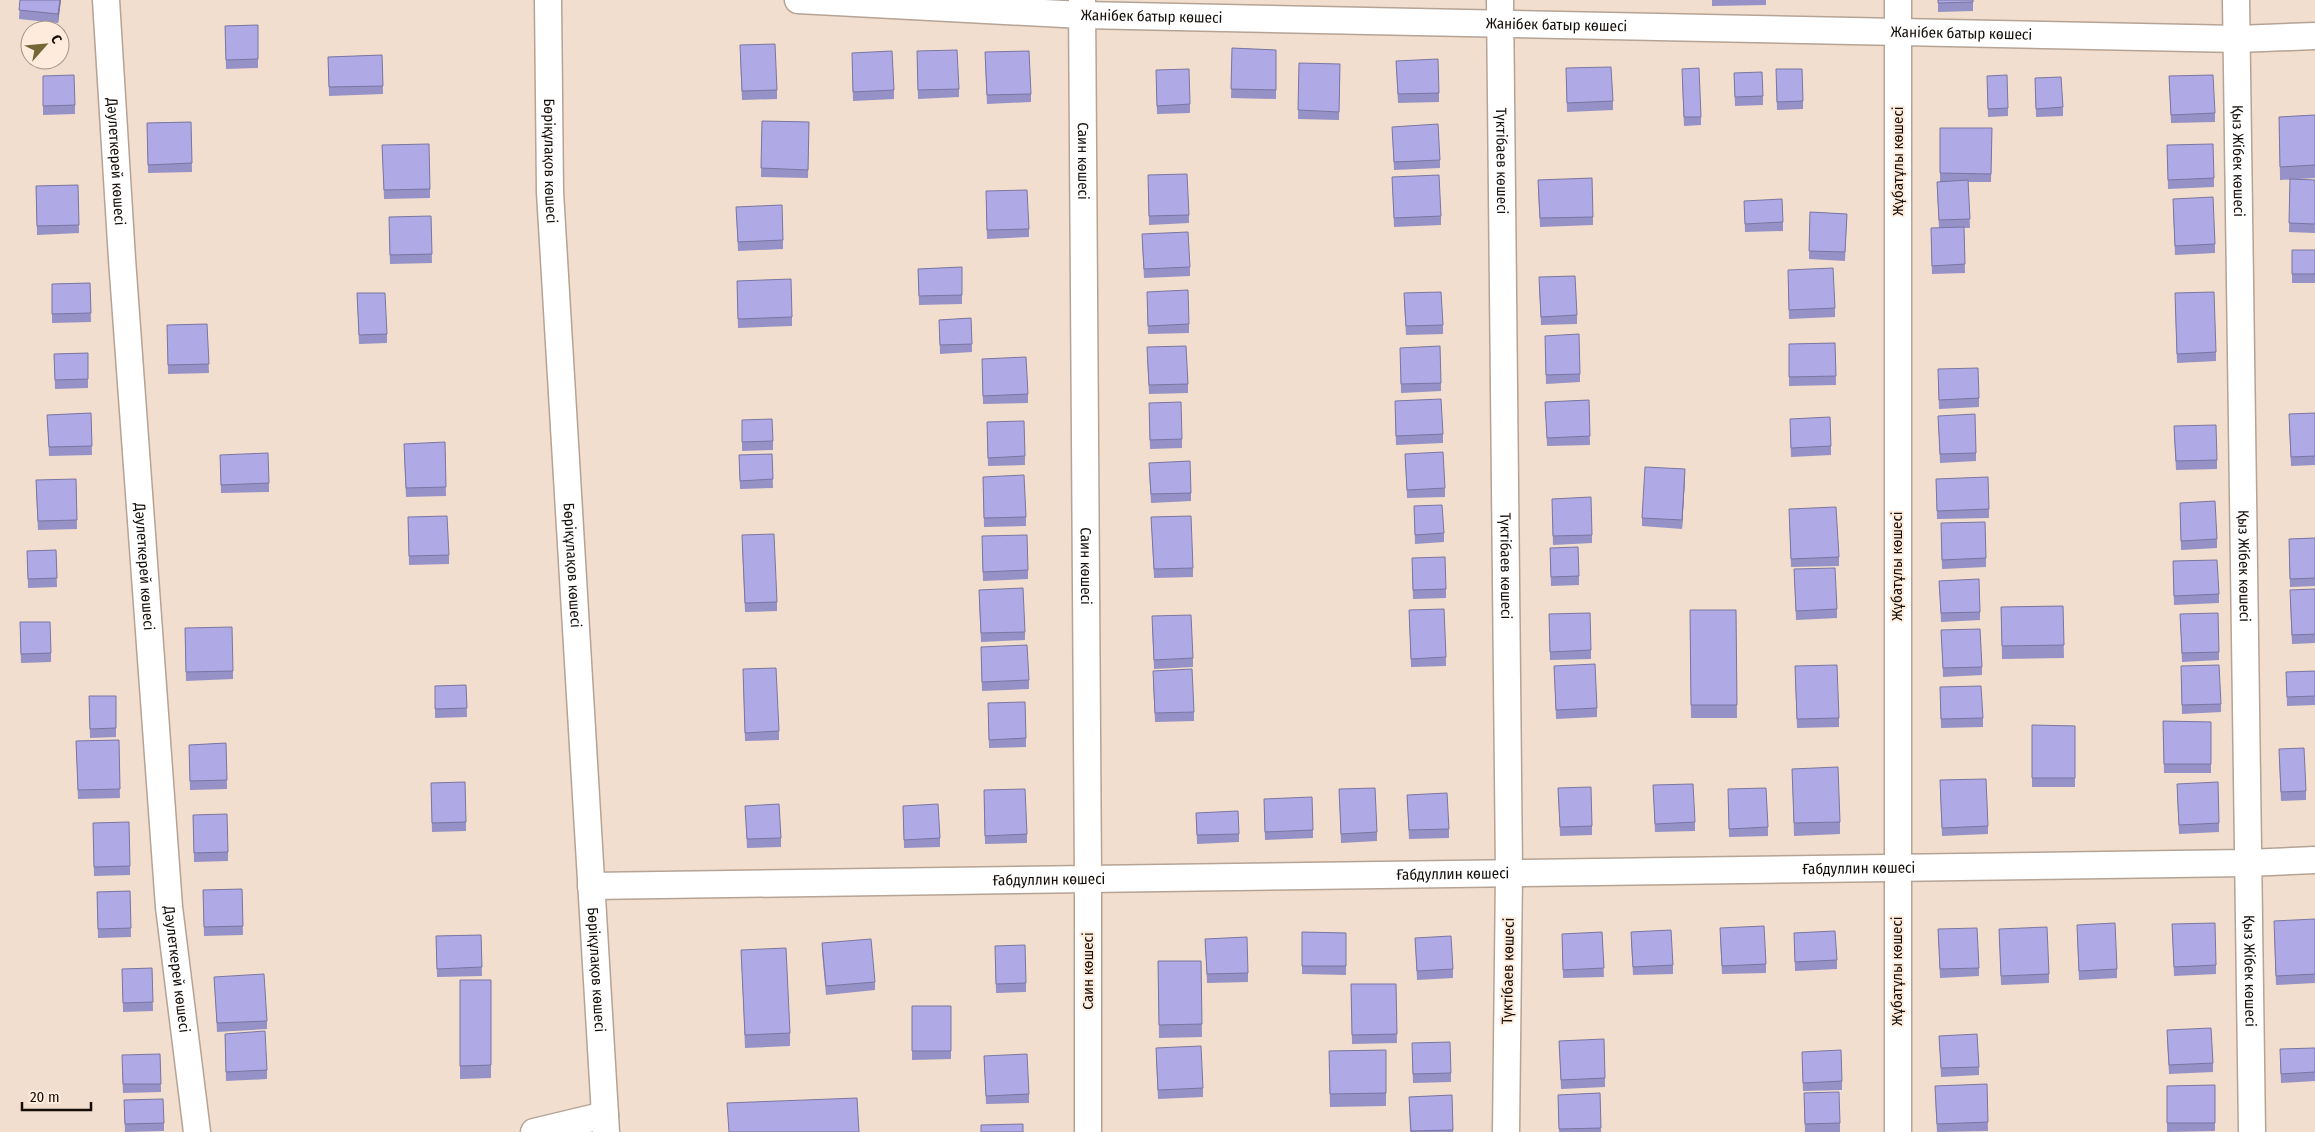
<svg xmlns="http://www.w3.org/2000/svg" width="2315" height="1132" font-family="'Fira Sans Condensed',sans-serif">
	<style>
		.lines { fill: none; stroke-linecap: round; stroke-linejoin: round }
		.minor-casing { stroke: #b5a395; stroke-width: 29 }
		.minor { stroke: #fff; stroke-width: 26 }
		.wall { fill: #9691c6 }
		.shaded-wall { fill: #7a76a1 }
		.building { fill: #afa9e6; stroke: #7a76a1 }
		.labels { text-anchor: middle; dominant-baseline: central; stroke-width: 4; stroke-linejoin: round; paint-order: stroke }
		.street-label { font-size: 15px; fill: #140e09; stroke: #feebdb }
	</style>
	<rect width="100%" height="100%" fill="#f1dece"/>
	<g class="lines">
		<defs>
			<g id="minor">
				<path id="s1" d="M106 0 122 259 169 907 197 1132"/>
				<path id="s2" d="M548 0 550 192 606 1132"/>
				<path id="s3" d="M798 0 1082 15 2238 39 2315 36"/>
				<path id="s4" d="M1082 0 1088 879V1132"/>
				<path id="s5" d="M1500 0 1509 873 1506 1132"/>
				<path id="s6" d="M2236 0 2252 1132"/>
				<path id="s7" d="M591 886 2247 863 2315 860"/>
				<path d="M534 1132 605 1115"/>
				<path d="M1898 1132V0"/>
			</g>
		</defs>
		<use href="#minor" class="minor-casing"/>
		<use href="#minor" class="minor"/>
	</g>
	<path class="wall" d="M20 0H61L58 23 19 19Z
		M1712 0H1766V5L1712 6Z
		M1938 0H1973V11L1938 12Z
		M258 25V68L226 69 225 26Z
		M1232 48 1276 50V99L1231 98Z
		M740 54 777 90V99L742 100Z
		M382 55 383 94 329 96 328 57Z
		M917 60 959 89V97L918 99Z
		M985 61 1031 94V102L987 104Z
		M1396 61 1439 93V102L1398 103Z
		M852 62 894 90V99L853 101Z
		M1299 63 1340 73 1339 120 1298 119Z
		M43 76 75 105V114L43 115Z
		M2169 76 2215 113V122L2171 123Z
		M1566 77 1613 101V110L1567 112Z
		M1682 77 1701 117V125L1684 126Z
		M1776 78 1803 101V109L1777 110Z
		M2035 78 2063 107V116L2036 117Z
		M1156 79 1190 104V113L1157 114Z
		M1734 82 1763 96V105L1735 106Z
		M1987 84 2008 108V116L1988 117Z
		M2315 115V178L2280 180 2279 117Z
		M762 121 809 122 808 178 761 177Z
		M191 122 192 172 148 173 147 123Z
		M1392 127 1440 160V168L1394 170Z
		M1940 128H1992L1991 182H1968L1970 228H1964L1965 273 1932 274 1931 237 1939 228 1937 190 1940 182Z
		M382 145 430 189V198L384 199Z
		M2167 145 2214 178V187L2168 189Z
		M1392 177 1441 216V225L1394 227Z
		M2290 179 2315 180V233L2289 232Z
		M1148 184 1189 215V223L1149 225Z
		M78 185 79 233 37 235 36 186Z
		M1538 189 1593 217V225L1540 227Z
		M986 200 1029 229V237L987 239Z
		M1744 201 1783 222V231L1745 232Z
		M736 207 783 240V249L738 251Z
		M2173 208 2215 244V253L2175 255Z
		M1810 212 1847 214 1845 261 1809 259Z
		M431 216 432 263 390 264 389 226Z
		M1142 242 1190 267V276L1144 278Z
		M2292 250H2315V283H2292Z
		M962 267V304L919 305 918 269Z
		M1788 279 1835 308V317L1789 319Z
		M90 283 91 322 52 323V284Z
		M1539 286 1577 315V324L1541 325Z
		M737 290 792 317V326L738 328Z
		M357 293 387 334V343L359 344Z
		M1147 301 1189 324V333L1148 334Z
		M1404 302 1443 325V334L1406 335Z
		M2175 302 2216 352V361L2177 363Z
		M971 318 972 352 940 354 939 320Z
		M207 324 209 373 168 374 167 325Z
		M1835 343 1836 385 1789 386V344Z
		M1545 344 1580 374V382L1546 384Z
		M1400 348 1441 383V391L1401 393Z
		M88 353V388L55 389 54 354Z
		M1147 356 1188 384V393L1149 394Z
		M982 368 1028 394V403L983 404Z
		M1938 378 1979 398V407L1939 409Z
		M1589 400 1590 445 1547 446 1545 402Z
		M1395 410 1443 434V443L1396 445Z
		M1149 412 1182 439V448L1150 449Z
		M91 413 92 455 49 456 47 415Z
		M2315 413V465L2291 466 2289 423Z
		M1938 416 1976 453V461L1940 463Z
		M1790 428 1831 446V455L1791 457Z
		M742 429 773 441V450L742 451Z
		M987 431 1025 456V465L988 466Z
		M2174 435 2217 460V469L2176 470Z
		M445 442 446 496 406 497 404 452Z
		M772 454 773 488 740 489 739 455Z
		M1405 454 1445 488V497L1407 498Z
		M220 455 269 483V492L221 493Z
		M1149 472 1191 493V501L1151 503Z
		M983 477 1026 517V526L984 527Z
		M1685 478 1682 529 1642 526V518Z
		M76 479 77 529 38 530 36 489Z
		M1936 479 1989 509V518L1937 519Z
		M1414 506 1444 533V542L1415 544Z
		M1552 507 1592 535V543L1553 545Z
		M1789 509 1839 557V566L1791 567Z
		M2180 511 2217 539V548L2181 550Z
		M408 517 449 555V564L409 565Z
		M1151 517 1193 568V577L1154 578Z
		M1941 532 1986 558V567L1942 569Z
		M2315 538V586L2290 587 2289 539Z
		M742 544 777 602V611L745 612Z
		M982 545 1028 570V579L983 581Z
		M56 550 57 587 28 588 27 551Z
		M1550 557 1579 576V585L1551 586Z
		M1412 567 1446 589V598L1413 599Z
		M1794 569 1837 609V618L1796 620Z
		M2173 570 2219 594V603L2174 605Z
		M1939 581 1980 612V620L1941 622Z
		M2315 589V643L2292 644 2290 599Z
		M979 599 1025 632V640L981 642Z
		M2063 606 2064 658 2002 659 2001 607Z
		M1409 610 1446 657V666L1411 667Z
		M1690 610H1736L1737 718H1691Z
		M1549 614 1591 650V659L1550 660Z
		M2180 614 2219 652V660L2182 662Z
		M1152 625 1193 658V667L1154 669Z
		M185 628 233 671V679L186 681Z
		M1941 630 1982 667V675L1943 677Z
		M20 631 51 653V662L21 663Z
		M981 656 1029 680V689L982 691Z
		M1554 666 1597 708V717L1556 719Z
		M2315 671V705L2287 706 2286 672Z
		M1795 675 1839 718V727L1797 728Z
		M2181 675 2221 704V712L2182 714Z
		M743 678 779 731V740L745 741Z
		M1153 680 1194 712V721L1155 722Z
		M466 685 467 717 435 718V686Z
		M1940 687 1983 718V727L1941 728Z
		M89 696H116V737L90 738Z
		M988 703 1026 738V747L989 748Z
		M2163 721 2211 722V773H2164Z
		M2032 725 2075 726V787H2032Z
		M119 740 120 798 78 799 76 741Z
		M226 743 227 789 190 790 189 745Z
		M2279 758 2306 791V800L2281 801Z
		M1792 769 1840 822V834L1794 836Z
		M431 783 466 822V831L432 832Z
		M1653 785 1695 822V831L1655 832Z
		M1558 788 1592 826V835L1560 836Z
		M1339 789 1377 832V841L1341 843Z
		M1940 789 1988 826V834L1942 836Z
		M2177 793 2219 823V832L2179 834Z
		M1407 795 1449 829V838L1409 839Z
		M1728 798 1768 827V836L1729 837Z
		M984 799 1027 834V843L985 844Z
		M745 806 781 838V847L747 848Z
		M903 806 940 838V847L904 848Z
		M1264 808 1313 830V838L1265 840Z
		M1196 813 1239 834V842L1197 844Z
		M193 815 228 852V861L194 862Z
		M93 823 130 866V875L94 876Z
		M242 889 243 935 204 936 203 890Z
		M130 891 131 937 98 938 97 892Z
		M2315 919V983L2276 985 2274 930Z
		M2172 924 2216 965V974L2174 976Z
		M1938 929 1979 968V976L1940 978Z
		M1999 929 2049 974V983L2001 985Z
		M1302 932 1346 933V975L1302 974Z
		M1602 932 1604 977 1563 978 1562 942Z
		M1794 933 1837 960V969L1795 971Z
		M2077 934 2117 969V978L2079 980Z
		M481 935 482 976 437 977 436 936Z
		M1720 937 1766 964V973L1722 974Z
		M1415 938 1453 969V978L1417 980Z
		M1205 939 1248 973V982L1207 983Z
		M1631 940 1673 965V974L1633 975Z
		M822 943 875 982V990L826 995 822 952Z
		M741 950 790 1033V1046L745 1048Z
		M995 955 1026 983V992L996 993Z
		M1158 961H1201L1202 1037 1159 1038Z
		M152 968 153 1011 123 1012 122 969Z
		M214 977 267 1021V1029L217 1032Z
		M460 980H491V1078L460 1079Z
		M1351 984H1396L1397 1043 1352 1044Z
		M912 1006H951V1059L912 1060Z
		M225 1034 267 1070V1079L226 1081Z
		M1939 1036 1979 1067V1075L1941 1077Z
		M2167 1038 2213 1063V1072L2169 1074Z
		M1559 1041 1605 1078V1087L1561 1089Z
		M2315 1048V1081L2281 1083 2280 1058Z
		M1386 1050V1106L1330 1107 1329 1051Z
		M1412 1052 1451 1073V1082L1413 1083Z
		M160 1054 161 1092 123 1093 122 1064Z
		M984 1056 1029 1094V1103L986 1104Z
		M1156 1057 1203 1088V1097L1158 1099Z
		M1802 1060 1842 1081V1090L1803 1091Z
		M1987 1084 1988 1131 1937 1132 1935 1095Z
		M2215 1085V1131L2167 1132V1086Z
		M1600 1093 1601 1132H1559L1558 1095Z
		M1452 1095 1453 1132H1410L1409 1097Z
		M1804 1102 1840 1123V1132H1805Z
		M124 1109 164 1123V1131L125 1132Z"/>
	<path class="shaded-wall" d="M60 0H61L58 23V14Z
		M1685 469V478L1682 529V520Z"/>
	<path class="building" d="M20 0H60L58 14 19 10Z
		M1938 0H1973V2L1938 3Z
		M258 25V59L226 60 225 26Z
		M775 44 777 90 742 91 740 45Z
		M1232 48 1276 50V90L1231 89Z
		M957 50 959 89 918 90 917 51Z
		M892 51 894 90 853 92 852 53Z
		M1029 51 1031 94 987 95 985 52Z
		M382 55 383 86 329 87 328 57Z
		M1438 59 1439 93 1398 94 1396 61Z
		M1299 63 1340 64 1339 112 1298 110Z
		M1611 67 1613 101 1567 103 1566 68Z
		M1699 68 1701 117H1684L1682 69Z
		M1189 69 1190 104 1157 106 1156 70Z
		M1776 69H1802L1803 101 1777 102Z
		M1762 72 1763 96 1735 97 1734 73Z
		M74 75 75 105 43 106V76Z
		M2007 75 2008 108 1988 109 1987 76Z
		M2213 75 2215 113 2171 115 2169 76Z
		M2061 77 2063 107 2036 109 2035 78Z
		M2315 115V165L2280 167 2279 117Z
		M762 121 809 122 808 170 761 168Z
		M191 122 192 163 148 165 147 123Z
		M1438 124 1440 160 1394 162 1392 127Z
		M1940 128H1992L1991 174 1940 173Z
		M429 144 430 189 384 190 382 145Z
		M2213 144 2214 178 2168 180 2167 145Z
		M1187 174 1189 215 1149 216 1148 175Z
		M1439 175 1441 216 1394 218 1392 177Z
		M1592 178 1593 217 1540 218 1538 180Z
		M2290 179 2315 180V224L2289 223Z
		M1968 180 1970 219 1939 220 1937 182Z
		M78 185 79 225 37 226 36 186Z
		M1027 190 1029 229 987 230 986 191Z
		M2213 197 2215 244 2175 246 2173 199Z
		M1782 199 1783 222 1745 224 1744 201Z
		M782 205 783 240 738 242 736 207Z
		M1810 212 1847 214 1845 252 1809 251Z
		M431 216 432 254 390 255 389 217Z
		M1964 227 1965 264 1932 266 1931 228Z
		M1188 232 1190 267 1144 269 1142 234Z
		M2292 250H2315V274H2292Z
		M962 267V295L919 296 918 269Z
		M1833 268 1835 308 1789 310 1788 270Z
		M1575 276 1577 315 1541 317 1539 277Z
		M791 279 792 317 738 319 737 281Z
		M90 283 91 313 52 314V284Z
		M1188 290 1189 324 1148 326 1147 292Z
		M1441 292 1443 325 1406 326 1404 293Z
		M2214 292 2216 352 2177 354 2175 293Z
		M357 293H385L387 334 359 335Z
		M971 318 972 344 940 345 939 320Z
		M207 324 209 364 168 365 167 325Z
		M1579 334 1580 374 1546 375 1545 336Z
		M1835 343 1836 376 1789 377V344Z
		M1186 346 1188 384 1149 385 1147 347Z
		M1440 346 1441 383 1401 384 1400 348Z
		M88 353V379L55 380 54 354Z
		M1026 357 1028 394 983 396 982 359Z
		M1978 368 1979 398 1939 400 1938 369Z
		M1441 399 1443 434 1396 436 1395 401Z
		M1589 400 1590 436 1547 438 1545 402Z
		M1181 402 1182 439 1150 440 1149 403Z
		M91 413 92 446 49 447 47 415Z
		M2315 413V456L2291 457 2289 414Z
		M1975 414 1976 453 1940 454 1938 416Z
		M1830 417 1831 446 1791 448 1790 419Z
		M772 419 773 441 742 442V420Z
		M1024 421 1025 456 988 458 987 422Z
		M2216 425 2217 460 2176 461 2174 426Z
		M445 442 446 487 406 488 404 444Z
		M1443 452 1445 488 1407 490 1405 454Z
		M268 453 269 483 221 485 220 455Z
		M772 454 773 479 740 481 739 455Z
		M1190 461 1191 493 1151 494 1149 463Z
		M1645 467 1685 469 1682 520 1642 518Z
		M1024 475 1026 517 984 518 983 477Z
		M1988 477 1989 509 1937 511 1936 479Z
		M76 479 77 520 38 521 36 480Z
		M1591 497 1592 535 1553 536 1552 499Z
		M2215 501 2217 539 2181 541 2180 503Z
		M1442 505 1444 533 1415 535 1414 506Z
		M1836 507 1839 557 1791 559 1789 509Z
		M447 516 449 555 409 556 408 517Z
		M1191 516 1193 568 1154 569 1151 517Z
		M1985 522 1986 558 1942 560 1941 523Z
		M774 534 777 602 745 603 742 535Z
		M1027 535 1028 570 983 572 982 536Z
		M2315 538V578L2290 579 2289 539Z
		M1578 547 1579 576 1551 577 1550 548Z
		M56 550 57 578 28 579 27 551Z
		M1445 557 1446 589 1413 590 1412 558Z
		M2217 560 2219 594 2174 596 2173 561Z
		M1835 568 1837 609 1796 611 1794 569Z
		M1979 579 1980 612 1941 613 1939 581Z
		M1023 588 1025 632 981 633 979 590Z
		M2315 589V634L2292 635 2290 590Z
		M2063 606 2064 645 2002 646 2001 607Z
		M1444 609 1446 657 1411 659 1409 610Z
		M1690 610H1736L1737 705H1691Z
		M1590 613 1591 650 1550 652 1549 614Z
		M2218 613 2219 652 2182 653 2180 614Z
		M1191 615 1193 658 1154 660 1152 616Z
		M20 622H50L51 653 21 654Z
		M232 627 233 671 186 672 185 628Z
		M1980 629 1982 667 1943 668 1941 630Z
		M1027 645 1029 680 982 682 981 647Z
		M1595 664 1597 708 1556 710 1554 666Z
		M1837 665 1839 718 1797 719 1795 666Z
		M2219 665 2221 704 2182 705 2181 666Z
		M776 668 779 731 745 733 743 669Z
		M1192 669 1194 712 1155 713 1153 671Z
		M2315 671V696L2287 697 2286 672Z
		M466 685 467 708 435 709V686Z
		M1981 686 1983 718 1941 719 1940 687Z
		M89 696H116V728L90 729Z
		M1025 702 1026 738 989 740 988 703Z
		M2163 721 2211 722V764H2164Z
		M2032 725 2075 726V778H2032Z
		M119 740 120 789 78 790 76 741Z
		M226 743 227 780 190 781 189 745Z
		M2304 748 2306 791 2281 792 2279 749Z
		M1838 767 1840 822 1794 823 1792 769Z
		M1986 779 1988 826 1942 828 1940 780Z
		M465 782 466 822 432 823 431 783Z
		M2218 782 2219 823 2179 825 2177 784Z
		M1693 784 1695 822 1655 824 1653 785Z
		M1591 787 1592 826 1560 827 1558 788Z
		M1375 788 1377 832 1341 834 1339 789Z
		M1766 788 1768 827 1729 829 1728 789Z
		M1025 789 1027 834 985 836 984 790Z
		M1447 793 1449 829 1409 830 1407 795Z
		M1312 797 1313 830 1265 832 1264 799Z
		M779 804 781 838 747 839 745 806Z
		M938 804 940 838 904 840 903 806Z
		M1238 811 1239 834 1197 835 1196 813Z
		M227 814 228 852 194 853 193 815Z
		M129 822 130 866 94 867 93 823Z
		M242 889 243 926 204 927 203 890Z
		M130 891 131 928 98 929 97 892Z
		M2315 919V974L2276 976 2274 921Z
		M2115 923 2117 969 2079 971 2077 925Z
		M2215 923 2216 965 2174 967 2172 924Z
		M1764 926 1766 964 1722 966 1720 928Z
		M2047 927 2049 974 2001 976 1999 929Z
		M1977 928 1979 968 1940 969 1938 929Z
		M1671 930 1673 965 1633 967 1631 932Z
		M1835 931 1837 960 1795 962 1794 933Z
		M1302 932 1346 933V966H1302Z
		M1602 932 1604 968 1563 970 1562 934Z
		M481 935 482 967 437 969 436 936Z
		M1451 936 1453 969 1417 971 1415 938Z
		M1247 937 1248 973 1207 974 1205 939Z
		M871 939 875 982 826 986 822 943Z
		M1025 945 1026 983 996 984 995 946Z
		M786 948 790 1033 745 1035 741 950Z
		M1158 961H1201L1202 1024 1159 1025Z
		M152 968 153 1002 123 1003 122 969Z
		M264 974 267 1021 217 1023 214 977Z
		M460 980H491V1065L460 1066Z
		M1351 984H1396L1397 1034 1352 1035Z
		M912 1006H951V1051H912Z
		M2211 1028 2213 1063 2169 1065 2167 1030Z
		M265 1031 267 1070 226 1072 225 1034Z
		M1977 1034 1979 1067 1941 1068 1939 1036Z
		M1604 1039 1605 1078 1561 1080 1559 1041Z
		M1450 1042 1451 1073 1413 1074 1412 1043Z
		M1201 1046 1203 1088 1158 1090 1156 1048Z
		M2315 1048V1072L2281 1074 2280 1049Z
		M1386 1050V1093L1330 1094 1329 1051Z
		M1841 1050 1842 1081 1803 1083 1802 1052Z
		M160 1054 161 1084H123L122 1055Z
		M1027 1054 1029 1094 986 1096 984 1056Z
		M1987 1084 1988 1122 1937 1124 1935 1086Z
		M2215 1085V1123H2167V1086Z
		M1839 1092 1840 1123 1805 1124 1804 1093Z
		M1600 1093 1601 1128 1559 1129 1558 1095Z
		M1452 1095 1453 1130 1411 1131 1409 1097Z
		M857 1098 859 1132H729L727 1103Z
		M163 1099 164 1123 125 1124 124 1100Z
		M1023 1124V1132H981V1125Z"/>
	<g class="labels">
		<g class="street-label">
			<text stroke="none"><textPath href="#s3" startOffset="354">Жанібек батыр көшесі</textPath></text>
			<text stroke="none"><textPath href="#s3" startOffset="759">Жанібек батыр көшесі</textPath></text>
			<text stroke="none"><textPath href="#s3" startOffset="1164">Жанібек батыр көшесі</textPath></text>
			<text stroke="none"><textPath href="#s4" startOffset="161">Саин көшесі</textPath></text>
			<text stroke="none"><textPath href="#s5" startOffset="161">Түктібаев көшесі</textPath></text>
			<text transform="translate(1898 161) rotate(-90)">Жұбатұлы көшесі</text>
			<text stroke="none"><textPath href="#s6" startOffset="161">Қыз Жібек көшесі</textPath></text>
			<text stroke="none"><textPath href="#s2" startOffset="161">Бөріқұлақов көшесі</textPath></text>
			<text stroke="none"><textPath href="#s1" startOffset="162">Дәулеткерей көшесі</textPath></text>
			<text stroke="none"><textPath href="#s2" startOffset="566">Бөріқұлақов көшесі</textPath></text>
			<text stroke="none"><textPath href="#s4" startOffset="566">Саин көшесі</textPath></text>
			<text stroke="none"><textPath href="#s5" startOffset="566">Түктібаев көшесі</textPath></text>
			<text transform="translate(1897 566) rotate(-90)">Жұбатұлы көшесі</text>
			<text stroke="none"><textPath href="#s6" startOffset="566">Қыз Жібек көшесі</textPath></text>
			<text stroke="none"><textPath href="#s1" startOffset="568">Дәулеткерей көшесі</textPath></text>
			<text stroke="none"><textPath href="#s7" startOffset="1268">Ғабдуллин көшесі</textPath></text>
			<text stroke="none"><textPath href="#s7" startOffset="862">Ғабдуллин көшесі</textPath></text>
			<text stroke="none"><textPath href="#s7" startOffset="458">Ғабдуллин көшесі</textPath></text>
			<text stroke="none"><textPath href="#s1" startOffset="972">Дәулеткерей көшесі</textPath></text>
			<text stroke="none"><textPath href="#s2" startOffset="971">Бөріқұлақов көшесі</textPath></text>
			<text transform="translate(1088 971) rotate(-90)">Саин көшесі</text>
			<text transform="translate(1508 971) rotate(-89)">Түктібаев көшесі</text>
			<text transform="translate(1897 971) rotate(-90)">Жұбатұлы көшесі</text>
			<text stroke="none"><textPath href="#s6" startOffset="971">Қыз Жібек көшесі</textPath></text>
		</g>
	</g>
	<g transform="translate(45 45) rotate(63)"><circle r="24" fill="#feebdb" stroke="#a09387"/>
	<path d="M0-4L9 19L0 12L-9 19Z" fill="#756735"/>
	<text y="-8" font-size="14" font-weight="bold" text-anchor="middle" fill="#140e09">С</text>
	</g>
	<path d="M22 1102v8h69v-8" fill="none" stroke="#140e09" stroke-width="2.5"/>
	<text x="30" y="1102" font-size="15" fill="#140e09" stroke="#feebdb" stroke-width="4" paint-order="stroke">20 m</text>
</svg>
